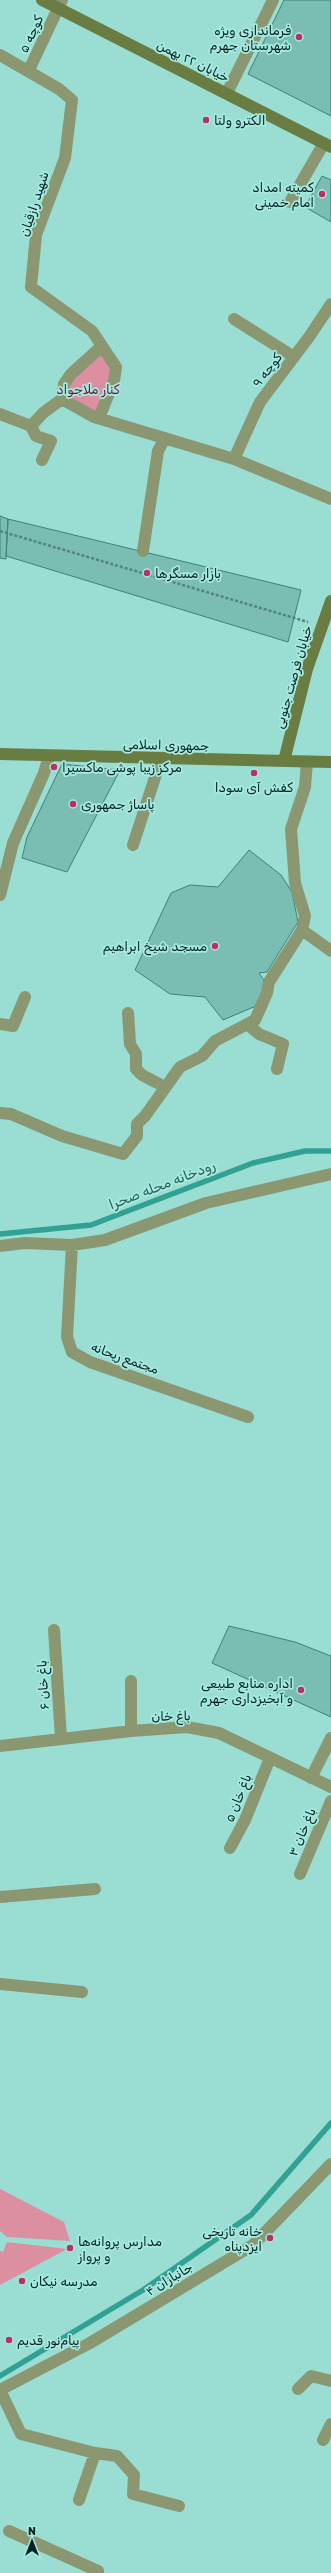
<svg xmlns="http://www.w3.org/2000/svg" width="331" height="2573" font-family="Rubik,Vazirmatn,sans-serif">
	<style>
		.green { fill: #db8fa1 }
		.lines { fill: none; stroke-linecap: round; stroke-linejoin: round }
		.stream { stroke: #31a194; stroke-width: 5.5 }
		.building { fill: #7abdb3; stroke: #3e8178 }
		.path { stroke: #53847d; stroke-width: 2.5; stroke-dasharray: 3 2; stroke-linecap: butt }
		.street { stroke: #8a9771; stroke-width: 12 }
		.secondary { stroke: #697c42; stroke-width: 12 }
		.poi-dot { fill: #bc2f61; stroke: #a6eae0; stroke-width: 1.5 }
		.labels { text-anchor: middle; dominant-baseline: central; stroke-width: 3.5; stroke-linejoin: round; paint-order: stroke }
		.poi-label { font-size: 13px; fill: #04201d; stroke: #a6eae0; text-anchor: start }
		.street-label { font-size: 13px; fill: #04201d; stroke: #a6eae0 }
		.park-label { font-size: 13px; fill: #6d1435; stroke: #a6eae0 }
		.water-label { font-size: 14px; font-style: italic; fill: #245f57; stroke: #a6eae0 }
	</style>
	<rect width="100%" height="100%" fill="#99ddd3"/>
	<path class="green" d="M102 346 116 367 99 418 62 399 64 384Z
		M0 2189 64 2222 70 2241 7 2237 0 2231Z
		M7 2242 67 2249 0 2285V2251L3 2252Z"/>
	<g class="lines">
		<path class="stream" d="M0 1234 91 1225 253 1163 305 1151H331
			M0 2376 143 2290 251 2215 331 2123"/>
	</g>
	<path class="building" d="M284 0H331V116L248 74Z
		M322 176 331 180V222L305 207Z
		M0 516 8 519 6 559 0 558Z
		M8 519 301 590 288 642 6 556Z
		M62 764 120 770 67 872 22 858 27 837Z
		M249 850 281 875 292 892 298 922 267 972 259 973 266 983 256 1006 223 1020 205 997 170 994 135 970 171 893 190 885 218 887Z
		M229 1626 295 1642 331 1656V1717L212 1663Z"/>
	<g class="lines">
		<path class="path" d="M0 531 308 622"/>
		<path class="street" d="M0 55 59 89 72 100 65 158 36 235 31 287 92 331 102 346 71 374 64 384 62 399
			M29 70 62 0
			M227 93 273 0
			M290 202 324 143
			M234 319 294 357
			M0 414 31 426 43 413 62 399 94 417 234 459 331 499
			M99 418 114 381 116 367 102 346
			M31 426 36 436 51 441 42 460
			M234 459 260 402 309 337 331 304
			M143 551 158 451 165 438
			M307 762 305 787 291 829 295 883 305 916 302 930 331 951
			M133 845 161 759
			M0 895 13 843 44 773 49 756
			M128 1013 130 1044 136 1054V1069L142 1075 165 1087
			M0 1024 13 1026 25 997
			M247 1024 259 1034 283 1044 277 1069
			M0 1113 11 1114 62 1136 123 1154 137 1136V1124L145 1116 180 1067 202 1056 215 1041 255 1020 267 993 269 982 302 930
			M72 1245 67 1337 72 1352 90 1362 248 1417
			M0 1246 25 1243 72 1245 105 1240 206 1203 331 1174
			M54 1630 61 1738
			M131 1681V1731
			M0 1746 131 1731 187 1727 219 1733 331 1787
			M311 1778 331 1738
			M230 1848 245 1820 270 1758
			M300 1874 331 1801
			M0 1897 95 1889
			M0 1984 82 1992
			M298 2389 311 2376 331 2381
			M0 2390 90 2343 253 2245 331 2164
			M0 2390 21 2434 95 2453 117 2456 134 2475 133 2494 179 2506
			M323 2440 331 2424
			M79 2500 95 2453
			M9 2531 98 2571 97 2573"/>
		<path class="secondary" d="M42 0 331 147
			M0 754 331 762
			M284 761 307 669 331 601"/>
	</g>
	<g class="poi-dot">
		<circle cx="299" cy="37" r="4"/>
		<circle cx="206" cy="120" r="4"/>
		<circle cx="322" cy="194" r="4"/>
		<circle cx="147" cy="573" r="4"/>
		<circle cx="54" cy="767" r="4"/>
		<circle cx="254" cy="773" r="4"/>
		<circle cx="73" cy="804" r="4"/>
		<circle cx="215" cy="946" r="4"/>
		<circle cx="301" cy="1690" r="4"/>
		<circle cx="270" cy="2238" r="4"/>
		<circle cx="70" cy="2248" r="4"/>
		<circle cx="22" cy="2281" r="4"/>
		<circle cx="9" cy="2340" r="4"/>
	</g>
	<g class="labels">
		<g class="poi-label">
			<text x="291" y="30" text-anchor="end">فرمانداری ویژه<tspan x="291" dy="15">شهرستان جهرم</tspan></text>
			<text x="214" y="120">الکترو ولتا</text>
			<text x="314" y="187" text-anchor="end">کمیته امداد<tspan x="314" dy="15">امام خمینی</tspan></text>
			<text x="155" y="573">بازار مسگرها</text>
			<text x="62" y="767">مرکز زیبا پوشی ماکسیرا</text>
			<text x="254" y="787" text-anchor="middle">کفش آی سودا</text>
			<text x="81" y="804">پاساژ جمهوری</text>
			<text x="207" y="946" text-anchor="end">مسجد شیخ ابراهیم</text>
			<text x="293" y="1683" text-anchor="end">اداره منابع طبیعی<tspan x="293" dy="15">و آبخیزداری جهرم</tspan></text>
			<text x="262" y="2231" text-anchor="end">خانه تاریخی<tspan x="262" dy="15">ایزدپناه</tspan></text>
			<text x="78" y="2241">مدارس پروانه‌ها<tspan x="78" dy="15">و پرواز</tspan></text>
			<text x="30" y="2281">مدرسه نیکان</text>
			<text x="17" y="2340">پیام‌نور قدیم</text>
		</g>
		<g class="street-label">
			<text transform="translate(31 34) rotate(-65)">کوچه ۵</text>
			<text transform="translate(193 61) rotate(26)">خیابان ۲۲ بهمن</text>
			<text transform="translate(34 204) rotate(-72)">شهید رازقیان</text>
			<text transform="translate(267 370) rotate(-52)">کوچه ۹</text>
			<text transform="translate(293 677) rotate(-74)">خیابان فرصت جنوبی</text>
			<text transform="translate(166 745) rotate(1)">جمهوری اسلامی</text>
			<text transform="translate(125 1358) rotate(20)">مجتمع ریحانه</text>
			<text transform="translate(43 1685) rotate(-93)">باغ خان ۶</text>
			<text transform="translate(171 1716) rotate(-1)">باغ خان</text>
			<text transform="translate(238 1798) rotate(-68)">باغ خان ۵</text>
			<text transform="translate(302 1832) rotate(-67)">باغ خان ۳</text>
			<text transform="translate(169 2279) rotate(-31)">جانبازان ۴</text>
		</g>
		<g class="park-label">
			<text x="88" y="389">کنار ملا‌جواد</text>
		</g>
		<g class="water-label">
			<text transform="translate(162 1185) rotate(-21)">رودخانه محله صحرا</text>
		</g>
	</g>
	<g transform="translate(32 2541)" stroke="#a6eae0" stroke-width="3" paint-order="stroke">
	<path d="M0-3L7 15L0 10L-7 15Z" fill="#04201d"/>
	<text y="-6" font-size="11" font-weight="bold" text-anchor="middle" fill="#04201d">N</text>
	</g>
</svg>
